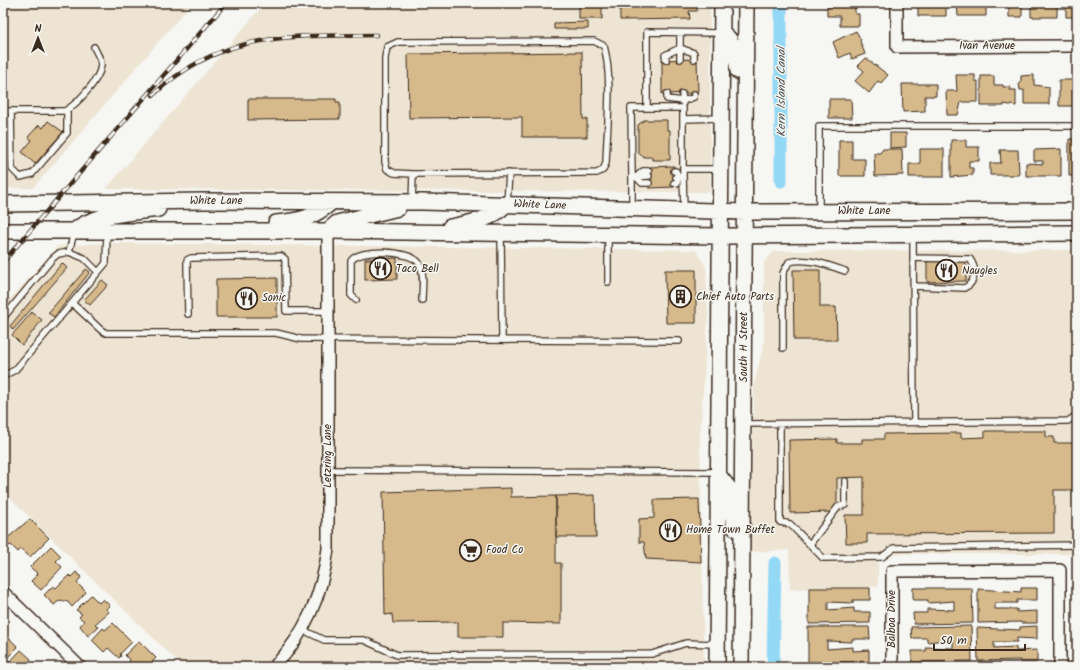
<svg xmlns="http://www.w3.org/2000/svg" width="1080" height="670" font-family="Kalam,sans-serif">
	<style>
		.built { fill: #ede4d3 }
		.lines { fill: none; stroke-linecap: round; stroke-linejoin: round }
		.canal { stroke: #93d8f5; stroke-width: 13 }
		.building { fill: #d7ba8b; stroke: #3b2a1e }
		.lane-casing { stroke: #3b2a1e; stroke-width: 8 }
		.street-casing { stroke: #3b2a1e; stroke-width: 14 }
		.secondary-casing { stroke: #3b2a1e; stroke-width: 18 }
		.lane { stroke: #f6f6f2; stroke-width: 5.5 }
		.street { stroke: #f6f6f2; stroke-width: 11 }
		.secondary { stroke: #f6f6f2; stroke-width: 15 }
		.rail-casing { stroke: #3b2a1e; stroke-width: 4.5 }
		.rail { stroke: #f6f6f2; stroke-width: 3; stroke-dasharray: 9; stroke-linecap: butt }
		.labels { text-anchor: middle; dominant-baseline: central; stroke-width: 3; stroke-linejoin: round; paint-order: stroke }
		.street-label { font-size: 11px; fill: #3b2a1e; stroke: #f6f6f2 }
		.poi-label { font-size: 11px; fill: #3b2a1e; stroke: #f6f6f2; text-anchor: start }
		.water-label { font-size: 12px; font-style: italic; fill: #515654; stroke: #f6f6f2 }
	</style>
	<rect width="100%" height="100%" fill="#f6f6f2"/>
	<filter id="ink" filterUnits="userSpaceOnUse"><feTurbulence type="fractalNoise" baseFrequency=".025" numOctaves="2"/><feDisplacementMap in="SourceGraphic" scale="8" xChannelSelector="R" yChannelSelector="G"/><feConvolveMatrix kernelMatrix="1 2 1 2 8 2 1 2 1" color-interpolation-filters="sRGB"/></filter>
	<g filter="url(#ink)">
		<path class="built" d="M3 3H192L33 188H3Z
			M265 3H710V192L106 189Z
			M106 243 696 250 706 267 708 315 700 437 704 667H183L3 491V307L58 246Z
			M1077 250V587H1074V554H878V587L790 589 789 550 750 552 754 385 764 343V262L775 251Z"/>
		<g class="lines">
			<path class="canal" d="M781 181V3
				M773 667 775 563"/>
		</g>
		<path class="building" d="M579 3H602V19H579Z
			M631 3H703H697V11H689L690 19 620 20V7H631Z
			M843 3H853L855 5V14H859V26H840V16H827V6H843Z
			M918 3H946V16H918Z
			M957 3H986V16H958Z
			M987 3H1022V17H1009V5H987Z
			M1031 3H1059V6H1057V17H1031Z
			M1066 3H1077V17H1066Z
			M588 22V29H554V23Z
			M856 31 861 40 860 41 865 54 852 59 850 53 839 58 833 42Z
			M582 52 583 119H587V137H522V117L409 118 408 54Z
			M866 58 888 75 881 83 878 81 869 93 855 81 864 71 858 66Z
			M697 59 698 93 662 94V60Z
			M956 75H975V81H978V102H961L958 115H947L946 91H957Z
			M1034 75V85L1049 87V104H1024V90H1020L1019 83H1021V76Z
			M1074 75H1077V106H1059V80H1074Z
			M981 76H994V85H1003V87H1010V90H1016V106L1004 104V106H981Z
			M902 84H936V96H925V111L903 112Z
			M248 99H336V102H340V119L248 120Z
			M829 99H851L852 118H829Z
			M644 120H667V130H670V160H652V157H644L638 153V125Z
			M48 121 63 132 35 164 22 152 32 140 28 137 39 125 43 128Z
			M890 133H906V147L890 148Z
			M1069 139H1077V176H1069Z
			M839 140H852V159H865V176H839Z
			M951 140H966V147H979V161H969V168H973V175L951 177Z
			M883 149H902L903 175 875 176 874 153H880Z
			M920 149H944V177H909V164H920Z
			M1061 149V176H1026V163L1043 164V161H1034V150Z
			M1000 150H1018L1019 175H990V163H1001Z
			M674 166V187L649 188V167Z
			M397 258V279L365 280V259Z
			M927 261H966V281L927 282Z
			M62 263 67 268 13 330 10 326Z
			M86 269 90 272 54 317 48 313Z
			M665 270H696V323H666Z
			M793 270H820V307H836L837 340H794Z
			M277 278V317H216V279Z
			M102 280 108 285 90 305 84 300Z
			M32 312 42 320 22 345 12 335Z
			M985 431H1046V437H1054V443H1077V490H1054V533L867 534V543H846L845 515H864V477L837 478V503L832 512 790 513 789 440 837 439V443H862V439H884V434L961 433V438L985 437Z
			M511 488V497L556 496V563H561V624L503 623V637H458V622L393 623 392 614 385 615 383 492Z
			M3 495 7 496 5 524 3 523Z
			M595 495 596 537H556V496Z
			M699 499 701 562 646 559 644 542H639V519L654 518V500Z
			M30 519 49 538 30 557 21 549 18 552 11 545 9 546 4 541Z
			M51 546 61 556 56 561 62 567 41 590 31 581 38 574 30 567Z
			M76 572 81 577 77 583 86 592 72 607 68 602 60 600 54 605 44 595 53 586 56 588 69 575 71 577Z
			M809 588H870V600H853V603L828 602V610L854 608V612H870V623L809 624Z
			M913 588H972L973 623 914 624 913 613H927V609L954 610V601L928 603V600H913Z
			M1021 588H1037V600H1017V603H995V609H1017V612L1037 611V623H1021V622L978 623V589L1021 592Z
			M91 595 99 603 103 599 110 606 106 609 109 612 95 624 98 627 88 636 80 626 84 621 79 617 82 614 76 610Z
			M113 623 132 642 120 654 121 656 119 658 108 648 104 652 92 640 103 628 105 630Z
			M971 626 972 661 912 662V651H926V647L953 648V639L927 642V638H912L911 627Z
			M1037 626V639L1017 638V642H994V648L1016 647V651L1037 650V662H1021V660L978 661 977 628 1020 630V627Z
			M808 627H869L870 639H852V642L827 641V649L853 647V651L869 650V662H808Z
			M8 637 18 647 3 662V643Z
			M139 641 156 658 147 667H132L128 663 130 661 125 655Z
			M21 650 31 659 25 667H5Z
			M870 665V667H809V666Z
			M966 665 972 667H912V666Z
			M1019 665H1036V667H1019Z"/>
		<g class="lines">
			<defs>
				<path id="lane" d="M680 59V48L694 53V59
					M666 60 665 55 680 48V33
					M667 94V99L683 101 694 97V94
					M682 94 683 103
					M647 108V32L721 33
					M3 111H65C77 104 101 79 101 64 101 59 96 52 94 47
					M11 111 12 169 20 177 32 174 67 133V110
					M684 119 721 118
					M683 169H719
					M649 171H643L636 177 642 183H649
					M674 171H676L678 176H683L684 209
					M632 177 631 108H683V176
					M674 183H677L678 176 676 177
					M412 202 413 174 597 173 603 170 606 163C607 127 613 79 604 46L594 41 398 42 387 47 385 58V162L387 169 394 173 413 174
					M507 203 509 173
					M632 207V177L649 176
					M819 211V126H1077
					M501 234 502 340
					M608 235V282
					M913 235 914 422
					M69 252 84 258 98 272
					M914 258 970 259C977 269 976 283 964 288L914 286
					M356 300 351 295V261C359 248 410 250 419 263 425 273 422 289 422 300
					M72 303 101 330 106 333H276L301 339 679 341
					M188 314 187 263V260L191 258 281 256 285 259 286 311H328
					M3 318 52 259 58 254 69 252 74 232
					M783 348V273L789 262C807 257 828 265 845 271
					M3 376 15 370 106 263 107 231
					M743 424 1068 421 1077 415
					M780 424V522L790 524 823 558 882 557 894 548 1077 545
					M328 470 718 472
					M810 544 838 507 845 505V481
					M303 630 324 640H364L397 655 652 654 686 643 715 644"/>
				<path id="street" d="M897 3V47L1077 46
					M3 592 80 667
					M274 667C306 633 322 595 328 549V231
					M892 667V571L1060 570V667"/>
				<path id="secondary" d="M722 33C735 40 736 56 738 71
					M3 204 204 201 423 202 745 212 1077 211
					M276 223C302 220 311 219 332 202
					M450 227C473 222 490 221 506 204
					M329 230 337 223 398 208
					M3 231H328L721 236 1077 233
					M74 231C94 213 132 213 158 209
					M719 476 728 487 735 528
					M717 667 722 3
					M741 667 746 3"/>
			</defs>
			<use href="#lane" class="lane-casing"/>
			<use href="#street" class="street-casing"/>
			<use href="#secondary" class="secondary-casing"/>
			<use href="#lane" class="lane"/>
			<use href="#street" class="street"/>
			<use href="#secondary" class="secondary"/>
			<defs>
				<path id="rail" d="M153 95C222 31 289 36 377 35
					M3 262 226 3"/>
			</defs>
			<use href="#rail" class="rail-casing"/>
			<use href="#rail" class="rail"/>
		</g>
	</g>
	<defs>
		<symbol id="restaurant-ring" viewBox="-11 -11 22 22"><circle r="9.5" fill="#f6f6f2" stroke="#3b2a1e" stroke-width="1.5"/><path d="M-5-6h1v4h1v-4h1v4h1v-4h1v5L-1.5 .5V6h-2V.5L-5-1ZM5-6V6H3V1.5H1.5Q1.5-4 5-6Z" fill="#3b2a1e"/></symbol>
		<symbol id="building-ring" viewBox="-11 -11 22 22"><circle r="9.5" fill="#f6f6f2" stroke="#3b2a1e" stroke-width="1.5"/><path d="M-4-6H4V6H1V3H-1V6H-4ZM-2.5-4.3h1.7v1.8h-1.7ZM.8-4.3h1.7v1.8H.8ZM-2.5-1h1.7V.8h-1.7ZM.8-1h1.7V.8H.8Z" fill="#3b2a1e"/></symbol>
		<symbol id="supermarket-ring" viewBox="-11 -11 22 22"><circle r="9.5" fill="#f6f6f2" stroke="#3b2a1e" stroke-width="1.5"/><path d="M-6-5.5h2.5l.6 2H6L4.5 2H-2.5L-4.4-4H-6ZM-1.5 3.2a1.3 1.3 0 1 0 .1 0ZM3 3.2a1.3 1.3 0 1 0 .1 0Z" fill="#3b2a1e"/></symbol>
	</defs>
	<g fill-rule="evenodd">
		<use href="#restaurant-ring" x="368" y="256" width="25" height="25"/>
		<use href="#restaurant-ring" x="934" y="258" width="25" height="25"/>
		<use href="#building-ring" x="668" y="284" width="25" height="25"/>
		<use href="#restaurant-ring" x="234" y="286" width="25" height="25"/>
		<use href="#restaurant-ring" x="658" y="518" width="25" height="25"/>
		<use href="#supermarket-ring" x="458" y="538" width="25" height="25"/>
	</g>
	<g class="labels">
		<g class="street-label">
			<text x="987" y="46">Ivan Avenue</text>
			<text x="216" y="201">White Lane</text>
			<text transform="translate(540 205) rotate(2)">White Lane</text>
			<text x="864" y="211">White Lane</text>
			<text transform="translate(744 347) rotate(-90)">South H Street</text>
			<text transform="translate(328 456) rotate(-90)">Letzring Lane</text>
			<text transform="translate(892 619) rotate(-90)">Balboa Drive</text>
		</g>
		<g class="poi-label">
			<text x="396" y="269">Taco Bell</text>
			<text x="962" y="271">Naugles</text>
			<text x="696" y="297">Chief Auto Parts</text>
			<text x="262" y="298">Sonic</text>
			<text x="686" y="530">Home Town Buffet</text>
			<text x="486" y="550">Food Co</text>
		</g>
		<g class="water-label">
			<text transform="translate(781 92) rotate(-90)">Kern Island Canal</text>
		</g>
	</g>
	<rect width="1080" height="670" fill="none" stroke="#f6f6f2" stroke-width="16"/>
	<rect x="8" y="8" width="1064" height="654" fill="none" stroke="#3b2a1e" stroke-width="1.5" filter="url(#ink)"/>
	<g transform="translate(38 38)" stroke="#f6f6f2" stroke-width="3" paint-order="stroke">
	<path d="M0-3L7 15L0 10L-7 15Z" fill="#3b2a1e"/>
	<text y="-6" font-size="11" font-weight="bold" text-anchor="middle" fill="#3b2a1e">N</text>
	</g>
	<path d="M934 644v6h91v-6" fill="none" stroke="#3b2a1e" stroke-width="2"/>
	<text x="940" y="644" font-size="12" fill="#3b2a1e" stroke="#f6f6f2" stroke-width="3" paint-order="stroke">50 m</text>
</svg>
